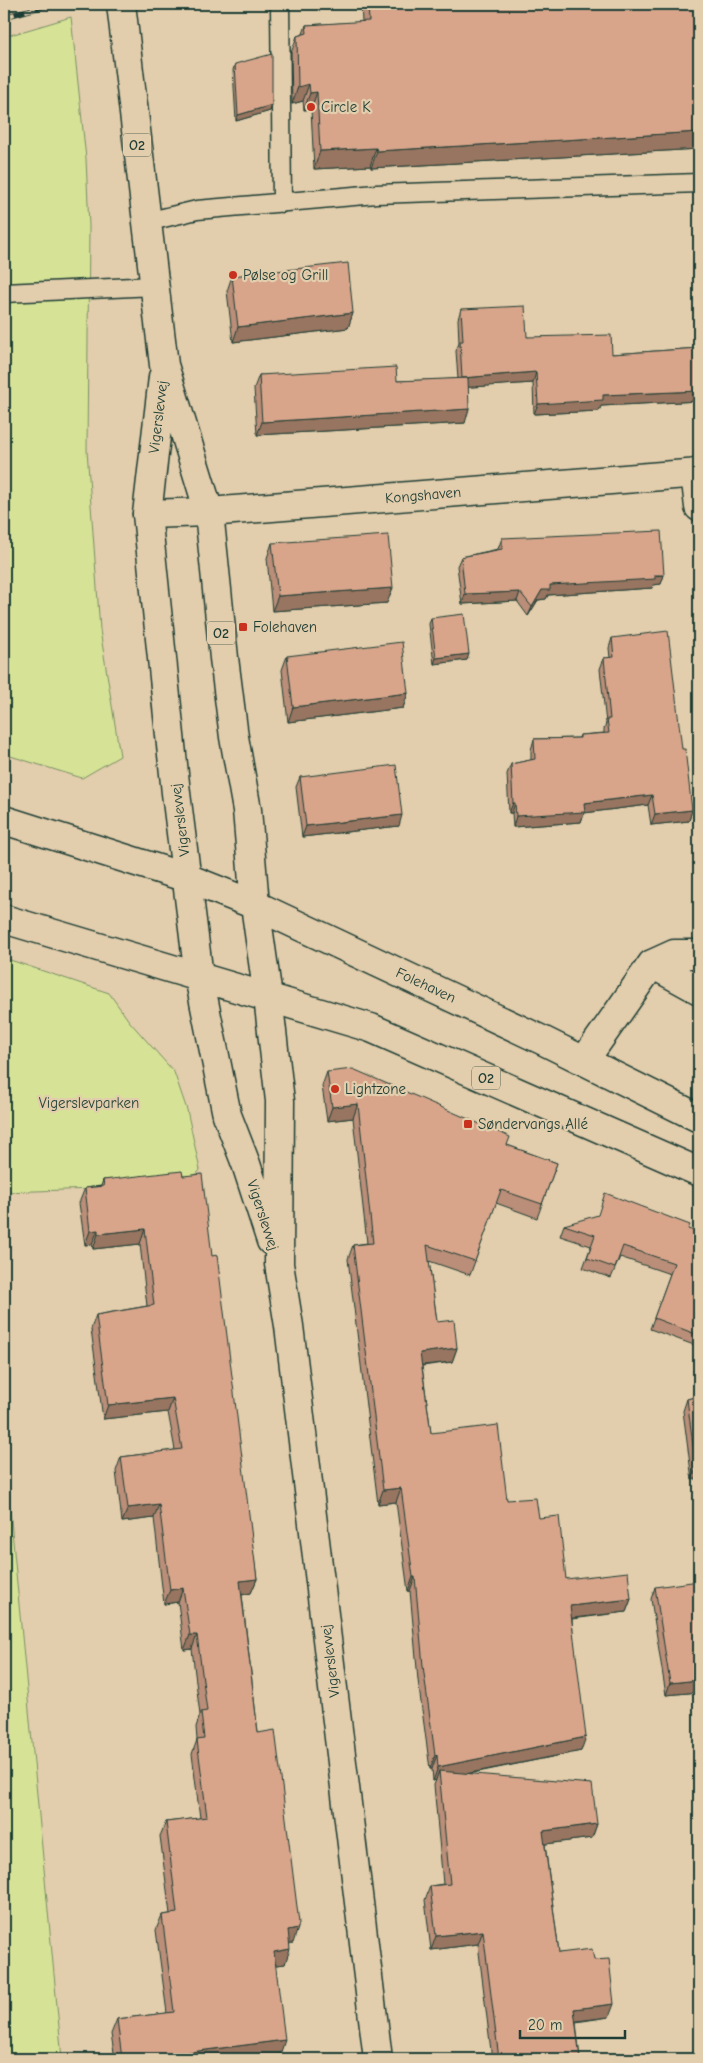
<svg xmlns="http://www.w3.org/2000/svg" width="703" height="2063" font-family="'Comic Neue',sans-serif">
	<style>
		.green { fill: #d6e396; stroke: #7a9065 }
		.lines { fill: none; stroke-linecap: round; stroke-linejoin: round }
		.service-casing { stroke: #1f3d34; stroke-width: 21 }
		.minor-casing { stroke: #1f3d34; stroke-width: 31 }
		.tertiary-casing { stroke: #1f3d34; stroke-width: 31 }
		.primary-casing { stroke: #1f3d34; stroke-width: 31 }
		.service { stroke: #e2cdac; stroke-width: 18 }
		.minor { stroke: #e2cdac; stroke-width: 28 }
		.tertiary { stroke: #e2cdac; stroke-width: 28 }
		.primary { stroke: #e2cdac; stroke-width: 28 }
		.rail-casing { stroke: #1f3d34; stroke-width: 5.5 }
		.rail { stroke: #e2cdac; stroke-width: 4; stroke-dasharray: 11; stroke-linecap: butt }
		.wall { fill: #ba8e78; stroke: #1f3d34 }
		.shaded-wall { fill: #977461; stroke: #1f3d34 }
		.building { fill: #d8a58b; stroke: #1f3d34 }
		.poi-dot { fill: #c8321e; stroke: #e2cdac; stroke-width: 2 }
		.labels { text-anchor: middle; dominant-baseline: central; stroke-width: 4.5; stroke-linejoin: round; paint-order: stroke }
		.shield { fill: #e2cdac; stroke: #5a6858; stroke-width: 1 }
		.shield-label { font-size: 14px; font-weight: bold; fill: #1f3d34 }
		.poi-label { font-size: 15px; fill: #1f3d34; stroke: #e2cdac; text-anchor: start }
		.street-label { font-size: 15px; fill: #1f3d34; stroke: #e2cdac }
		.park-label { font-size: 15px; fill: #284539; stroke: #e2cdac }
	</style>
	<rect width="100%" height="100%" fill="#e2cdac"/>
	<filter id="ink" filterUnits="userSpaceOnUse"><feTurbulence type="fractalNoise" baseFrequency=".02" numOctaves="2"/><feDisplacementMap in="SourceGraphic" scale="10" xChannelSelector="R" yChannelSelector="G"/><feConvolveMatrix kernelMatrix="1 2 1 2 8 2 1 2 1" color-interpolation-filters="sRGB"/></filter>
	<g filter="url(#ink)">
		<path class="green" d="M71 17 86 159 89 227 87 450 100 630 120 756 82 778 4 754V37Z
			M4 958 109 993 129 1021 174 1072 187 1110 200 1170 186 1186 4 1192Z
			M4 1446 62 2059H4Z"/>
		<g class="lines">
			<defs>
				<path id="service" d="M280 4 282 203
					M146 222 197 210 376 194 699 183
					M4 293 155 286"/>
				<path id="minor" d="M695 473 699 507
					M147 514 209 512 699 473
					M652 964 699 990
					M584 1061 652 964 674 954H699"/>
				<path id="tertiary" d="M199 977 227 1115 246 1164 271 1241
					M268 997 280 1101 279 1264 289 1326 378 2059"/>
				<path id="primary" d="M121 4 164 365 209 512 224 658 234 737 247 810 255 905 268 997
					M163 377 147 514 176 793 199 977
					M4 820 187 878 255 905 542 1040 699 1118
					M4 919 371 1028 699 1172"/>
			</defs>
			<use href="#service" class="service-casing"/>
			<use href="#minor" class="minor-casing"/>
			<use href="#tertiary" class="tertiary-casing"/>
			<use href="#primary" class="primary-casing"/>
			<use href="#service" class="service"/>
			<use href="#minor" class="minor"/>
			<use href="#tertiary" class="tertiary"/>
			<use href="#primary" class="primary"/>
			<defs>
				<path id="rail" d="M4 17 51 4"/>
			</defs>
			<use href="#rail" class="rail-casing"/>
			<use href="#rail" class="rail"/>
		</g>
		<path class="wall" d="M361 4H699V149L371 168 370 166 314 169 311 109 304 110 303 101 292 104 291 53 297 36 303 34 306 25 362 22Z
			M235 64 272 105 270 111 236 121 233 70Z
			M232 276 353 313 348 328 233 342 227 291Z
			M461 309 527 337 612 354 699 348V401L601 406 599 411 534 414 533 383 468 387 465 423 257 435 254 388 259 375 397 381 458 379 456 351 459 343 458 319Z
			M502 538 664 575 661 584 653 585 652 588 548 595 546 599 538 600 528 616 517 601 462 604 457 566 461 557 498 549Z
			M272 543 387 603 272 611 267 558Z
			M431 618 467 660 434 664 429 624Z
			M612 638 682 749 692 810 689 821 651 825 648 805 584 813 581 822 513 827 512 813H509L507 774 511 764 531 760V750L534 739 579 738 580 735 604 733V729L606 723 600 669 604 658H610L609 648Z
			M287 656 408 693 403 708 288 722 282 670Z
			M300 777 399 826 302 837 296 787Z
			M327 1072 507 1145 557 1163 537 1218 496 1203 470 1275 429 1261 437 1322 457 1348 452 1362 422 1366 431 1433 507 1500 539 1518 566 1579 631 1599 626 1612 572 1619 581 1751 468 1774 597 1824 592 1838 545 1844 559 1953 594 1960 609 2017 576 2022 580 2059H492L478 1944 431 1950 425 1900 430 1886 443 1884 434 1785 436 1780 433 1781 432 1769H430L418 1680 410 1591H408L396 1502 378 1504 348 1259 353 1245 367 1243 353 1118 327 1121 322 1086Z
			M183 1176 212 1256 257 1579 251 1593 242 1595 258 1733 293 1943H290L285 1964 275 1965 280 2055 245 2059H115L111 2034 117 2019 167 2013 156 1930 162 1915 170 1914 160 1836 166 1822 200 1818 192 1754 197 1740 196 1727 200 1715 192 1649 184 1650 178 1602 164 1604 154 1518 122 1522 116 1471 121 1457 175 1450 168 1412 103 1419 91 1329 96 1315 147 1306 140 1244 93 1249 92 1244 85 1245 79 1203 85 1188 101 1186 103 1180Z
			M564 1225 688 1229 699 1330 694 1345 650 1329 670 1274 620 1257 611 1278 583 1268 591 1246 560 1236Z
			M699 1396V1481V1478L692 1480 683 1411 687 1399Z
			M655 1587 699 1692 666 1695 651 1599Z"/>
		<path class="shaded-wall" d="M309 84 303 101 292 104 298 87Z
			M317 92 311 109 304 110 310 93Z
			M272 105 270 111 236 121 238 115Z
			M699 132V149L371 168 377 151Z
			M376 148 370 166 314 169 320 151Z
			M353 313 348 328 233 342 238 327Z
			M536 372 533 383 458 388 462 378Z
			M699 391V401L601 406 599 411 534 414 538 404 603 395Z
			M469 409 465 423 257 435 262 422Z
			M664 575 661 584 653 585 652 588 548 595 546 599 538 600 528 616 532 607 542 590 550 585Z
			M393 588 387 603 272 611 278 596Z
			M520 592 517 601 462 604 465 594Z
			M469 654 467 660 434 664 436 658Z
			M408 693 403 708 288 722 293 707Z
			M652 795 648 805 584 813 581 822 513 827 516 816 584 803Z
			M513 803H515L512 813H509Z
			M692 810 689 821 651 825 655 814Z
			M402 815 399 826 302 837 306 826Z
			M358 1104 353 1118 327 1121 332 1107Z
			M145 1229 140 1244 93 1249 98 1234Z
			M98 1230 92 1244 85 1245 90 1231Z
			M457 1348 452 1362 415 1366 420 1353Z
			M173 1398 168 1412 103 1419 108 1405Z
			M699 1467V1478L692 1480 696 1468Z
			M401 1488 396 1502 378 1504 383 1490Z
			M159 1504 154 1518 122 1522 128 1508Z
			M413 1577H415L410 1591H408Z
			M257 1579 251 1593 235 1596 240 1581Z
			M183 1588 178 1602 164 1604 170 1590Z
			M631 1599 626 1612 565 1619 570 1606Z
			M190 1635H197L192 1649 184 1650Z
			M699 1680V1692L666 1695 670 1683Z
			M586 1737 581 1751 440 1779 439 1771 436 1780 433 1781 438 1767Z
			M435 1755H437L432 1769H430Z
			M597 1824 592 1838 538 1845 543 1831Z
			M298 1928 293 1943 283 1944 288 1930Z
			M483 1931 478 1944 431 1950 436 1936Z
			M290 1949 285 1964 268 1966 274 1952Z
			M614 2004 609 2017 569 2022 574 2009Z
			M285 2040 280 2055 245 2059H135Z"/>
		<path class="building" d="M368 4H699V132L377 151 376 148 320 151 317 92 310 93 309 84 298 87 297 36 307 33 306 25 369 21Z
			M272 54V105L238 115 235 64Z
			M348 263 353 313 238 327 232 276Z
			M525 306 527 337 611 335 612 354 699 348V391L603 395V400L538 404 536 372 462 378 460 341H463L461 309Z
			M396 367 397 381 468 378 469 409 262 422 259 375Z
			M661 531 664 575H655V579L550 585V590H542L532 607 520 592 465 594 461 557 502 549V538Z
			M388 535 393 588 278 596 272 543Z
			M464 614 469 654 436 658 431 618Z
			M668 631 682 749H685L692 810 655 814 652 795 584 803 585 812 516 816 515 803H513L511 764 535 759 534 739 580 738V735L609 733 607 719H610L604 658 614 657 612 638Z
			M402 642 408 693 293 707 287 656Z
			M396 765 402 815 306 826 300 777Z
			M353 1069 510 1137 507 1145 557 1163 542 1204 501 1190 475 1261 427 1245 437 1322 454 1320 457 1348 420 1353 431 1433 498 1425 507 1500 536 1498 539 1518 559 1516 566 1579 628 1572 631 1599 570 1606 586 1737 438 1767 437 1755H435L423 1666 415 1577H413L401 1488 383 1490 353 1245 373 1243 358 1104 332 1107 327 1072Z
			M182 1171 183 1176 202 1174 212 1256 217 1255 257 1579 240 1581 258 1733 275 1730 299 1923 298 1928 288 1930 290 1949 274 1952 285 2040 135 2059H122L117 2019 174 2012 162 1915 177 1913 166 1822 207 1817 197 1740 204 1739 201 1712 207 1711 197 1635H190L183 1588 170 1590 159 1504 128 1508 121 1457 182 1449 173 1398 108 1405 96 1315 154 1305 145 1229 98 1234V1230L90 1231 85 1188 104 1186 103 1180Z
			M605 1193 690 1225 688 1229 699 1233V1330L698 1335 654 1318 674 1263 623 1246 615 1268 587 1258 595 1235 564 1225 598 1215Z
			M699 1396V1467L696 1468 687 1399Z
			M699 1581V1680L670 1683 655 1587Z
			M439 1771 592 1784 597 1824 543 1831 559 1953 592 1949 594 1960 609 1959 614 2004 574 2009 580 2059H499L483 1931 436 1936 430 1886 450 1884Z"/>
	</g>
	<g class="poi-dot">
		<circle cx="311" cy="107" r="5"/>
		<circle cx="233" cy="275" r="5"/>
		<rect x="238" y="622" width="10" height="10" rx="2.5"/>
		<circle cx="335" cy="1089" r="5"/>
		<rect x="463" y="1119" width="10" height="10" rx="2.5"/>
	</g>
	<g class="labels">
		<g class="shield">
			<rect x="123" y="133.5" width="28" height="23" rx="4"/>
			<rect x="207" y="621.5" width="28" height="23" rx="4"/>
			<rect x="472" y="1066.5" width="28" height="23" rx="4"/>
		</g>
		<g class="shield-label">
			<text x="137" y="145">O2</text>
			<text x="221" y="633">O2</text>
			<text x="486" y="1078">O2</text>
		</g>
		<g class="poi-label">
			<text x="321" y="107">Circle K</text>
			<text x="243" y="275">Pølse og Grill</text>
			<text x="253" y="627">Folehaven</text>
			<text x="345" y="1089">Lightzone</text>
			<text x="478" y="1124">Søndervangs Allé</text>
		</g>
		<g class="street-label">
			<text transform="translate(158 417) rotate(-83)">Vigerslevvej</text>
			<text transform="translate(423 495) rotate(-5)">Kongshaven</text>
			<text transform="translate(180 820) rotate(-97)">Vigerslevvej</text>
			<text transform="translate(426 985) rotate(25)">Folehaven</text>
			<text transform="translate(263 1215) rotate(72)">Vigerslevvej</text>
			<text transform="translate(330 1661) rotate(-97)">Vigerslevvej</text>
		</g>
		<g class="park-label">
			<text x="89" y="1103">Vigerslevparken</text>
		</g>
	</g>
	<rect width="703" height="2063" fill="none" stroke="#e2cdac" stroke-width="20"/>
	<rect x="10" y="10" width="683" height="2043" fill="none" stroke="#1f3d34" stroke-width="2" filter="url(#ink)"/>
	<path d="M520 2030v8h105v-8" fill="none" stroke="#1f3d34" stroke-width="2.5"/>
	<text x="528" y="2030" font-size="15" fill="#1f3d34" stroke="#e2cdac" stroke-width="4" paint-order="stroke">20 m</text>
</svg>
